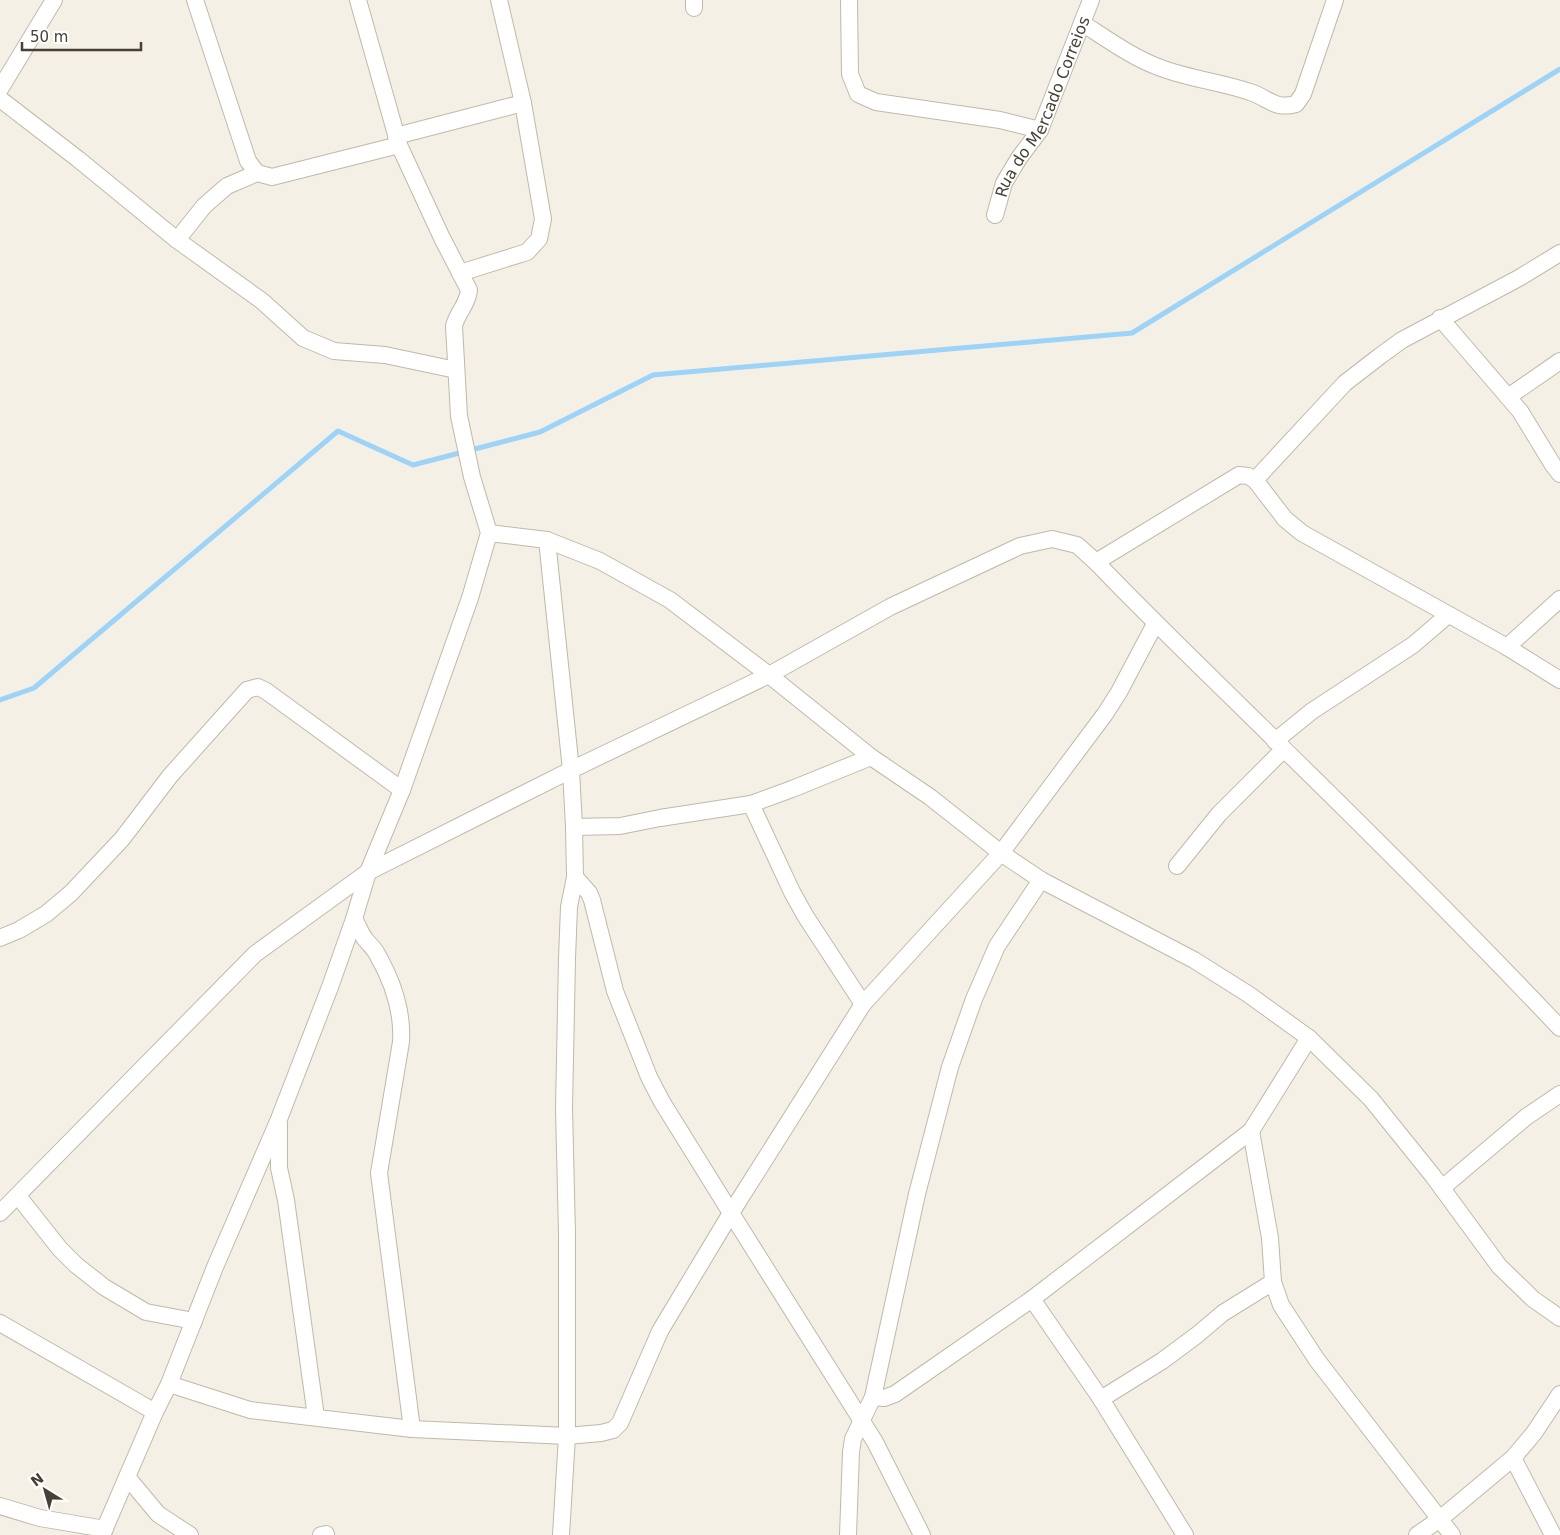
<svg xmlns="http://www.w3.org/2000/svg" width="1560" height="1535" font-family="'DejaVu Sans',sans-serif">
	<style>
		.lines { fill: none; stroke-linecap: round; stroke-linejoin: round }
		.stream { stroke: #9dd3f7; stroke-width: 5 }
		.minor-casing { stroke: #c1b8a8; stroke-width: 18 }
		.minor { stroke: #fff; stroke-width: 16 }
		.labels { text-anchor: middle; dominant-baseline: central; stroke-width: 4; stroke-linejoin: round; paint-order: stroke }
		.street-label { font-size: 16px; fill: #484035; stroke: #fff }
	</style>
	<rect width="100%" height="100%" fill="#f5f0e6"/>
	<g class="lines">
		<path class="stream" d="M0 700 34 688 338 431 413 465 540 432 653 375 1132 333 1560 69"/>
		<defs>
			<g id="minor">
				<path d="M195 0 248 161 257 173 272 177 399 145"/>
				<path d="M694 0V8"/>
				<path d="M849 0 850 74 858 94 876 102 1000 120 1040 130"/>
				<path d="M1082 23C1107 39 1133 58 1161 68 1190 79 1221 82 1250 92 1269 98 1274 110 1296 104L1303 94 1335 0"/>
				<path d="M0 89 54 0"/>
				<path d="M0 99 78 159 177 240 262 301 303 338 334 351 385 355 456 370"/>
				<path d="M396 136 523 103"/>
				<path id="s1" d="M995 215 1004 183 1019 158 1040 130 1091 0"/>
				<path d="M177 240 204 206 227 186 257 173"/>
				<path d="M460 273 527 252 539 239 543 219 523 103 499 0"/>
				<path d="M1440 318 1520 411 1553 465 1560 474"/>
				<path d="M1508 397 1560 361"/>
				<path d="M1255 480 1285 519 1302 533 1507 647 1560 680"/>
				<path d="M489 533 547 540 571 770 574 827 575 877 569 907 567 958 564 1108 567 1235V1436L561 1535"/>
				<path d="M547 540 600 561 670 600 769 675 871 757 930 797 1001 853 1041 880 1194 960 1248 994 1309 1038 1371 1099 1433 1176 1499 1266 1533 1299 1560 1318"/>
				<path d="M1096 562C1158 627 1223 688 1286 751 1379 842 1471 934 1560 1028"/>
				<path d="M1507 647 1560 599"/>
				<path d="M1275 741 1312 711 1413 645 1448 615"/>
				<path d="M751 804 792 892 806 917 863 1004"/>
				<path d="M574 827 620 826 660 818 751 804 792 789 871 757"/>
				<path d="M1177 866 1219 814 1284 749"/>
				<path d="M575 877 589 893 592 900 615 991 649 1077 662 1102 731 1213 875 1442 922 1535"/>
				<path d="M354 919C358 925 361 934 365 939 369 944 374 948 377 954 393 982 403 1011 401 1042L379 1173 412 1429"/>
				<path d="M0 938 19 930 46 914 71 893 122 839 170 776 247 690 258 687 266 691 402 790"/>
				<path d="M279 1125V1168L286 1200 316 1417"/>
				<path d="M1251 1131 1270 1238 1273 1282 1281 1305 1317 1360 1452 1535"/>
				<path d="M1442 1188 1526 1117 1560 1094"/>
				<path d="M18 1196 60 1249 76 1265 104 1287 146 1312 194 1321"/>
				<path d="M0 1213 255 954 368 872 571 770 769 675 890 607 1020 546 1052 539 1077 545 1096 562 1239 475 1248 476 1255 480 1345 383 1380 356 1402 340 1519 278 1560 253"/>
				<path d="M1032 1299 1101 1399 1185 1535"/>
				<path d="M0 1323 155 1412"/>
				<path d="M169 1384 250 1410 412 1429 567 1436 601 1433 613 1430 620 1423 660 1331 731 1213 863 1004 1001 853 1105 714 1119 692 1155 624"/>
				<path d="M873 1397 884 1398 895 1394 1032 1299 1251 1131 1309 1038"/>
				<path d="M1101 1399 1162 1361 1197 1335 1223 1313 1273 1282"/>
				<path d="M1513 1458 1553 1535"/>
				<path d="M128 1478 158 1514 190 1535"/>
				<path d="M0 1506 40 1518 105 1529"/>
				<path d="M102 1535 155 1412 169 1384 215 1267 279 1119 330 987 354 919 368 872 402 790 470 598 489 533 472 477 459 416 454 326C457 313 468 304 469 290L442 238 399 145 358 0"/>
				<path d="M321 1535 326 1534"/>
				<path d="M848 1535 851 1452 853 1439 873 1397 917 1194 950 1067 974 999 997 946 1041 880"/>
				<path d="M1417 1535 1440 1519 1513 1458 1534 1433 1560 1394"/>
			</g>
		</defs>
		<use href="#minor" class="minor-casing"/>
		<use href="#minor" class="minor"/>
	</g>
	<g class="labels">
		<g class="street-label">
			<text stroke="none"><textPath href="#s1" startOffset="119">Rua do Mercado Correios</textPath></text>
		</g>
	</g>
	<g transform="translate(45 1490) rotate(323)" stroke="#ffffff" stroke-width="4" paint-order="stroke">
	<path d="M0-4L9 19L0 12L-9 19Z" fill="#484035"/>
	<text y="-8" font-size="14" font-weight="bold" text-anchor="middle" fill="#484035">N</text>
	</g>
	<path d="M22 42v8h119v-8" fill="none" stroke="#484035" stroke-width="2.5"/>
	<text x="30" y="42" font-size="15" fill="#484035" stroke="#ffffff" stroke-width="4" paint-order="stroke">50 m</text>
</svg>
